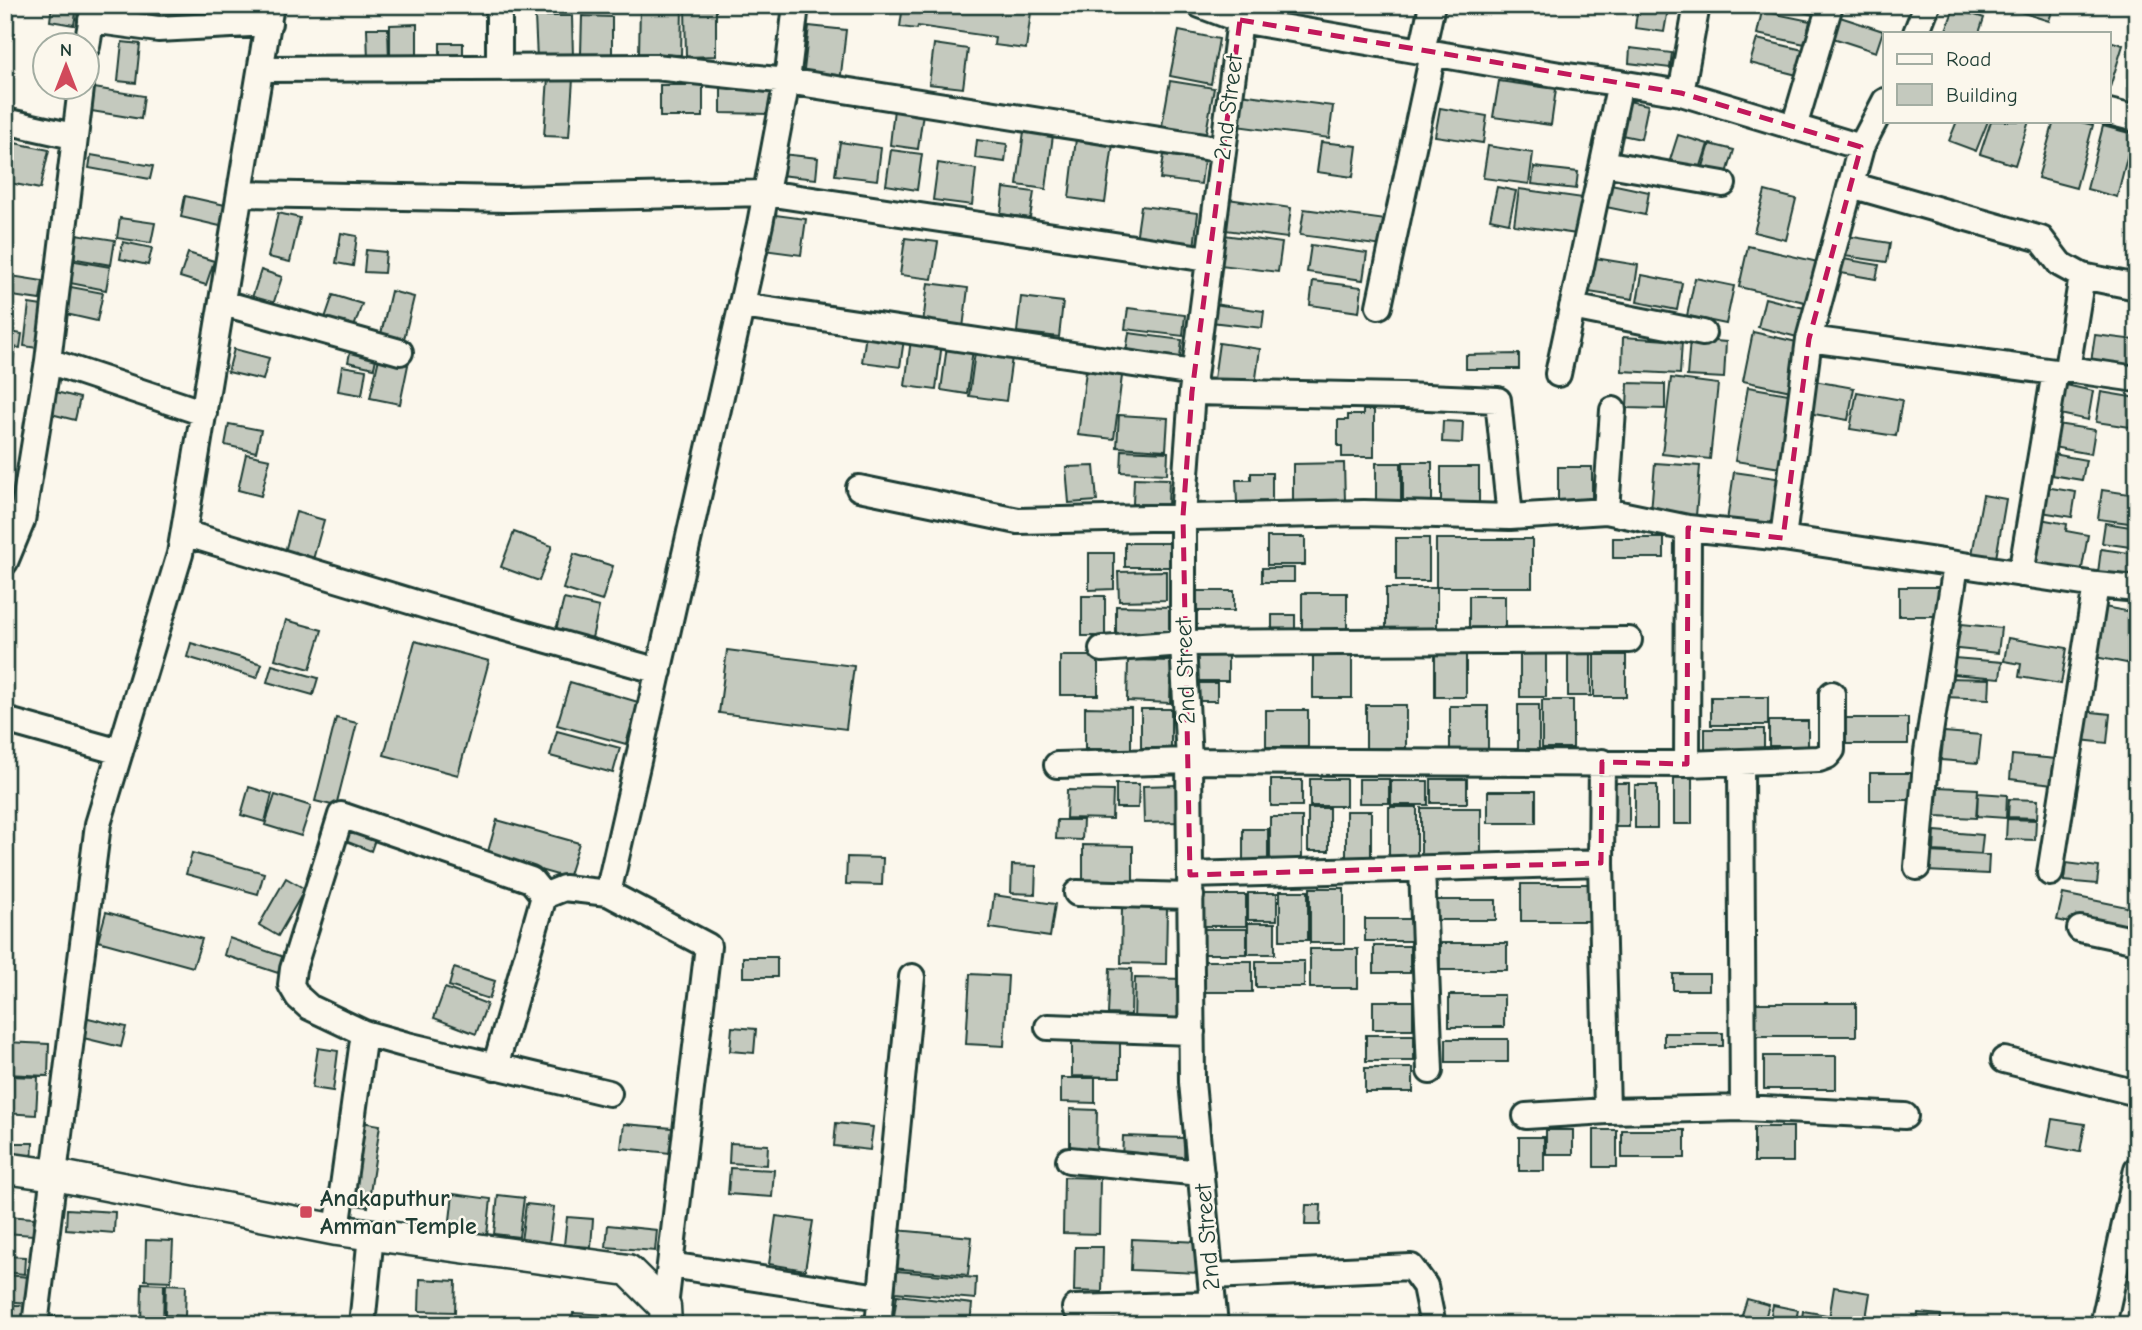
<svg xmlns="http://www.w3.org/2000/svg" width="2142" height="1330" font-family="'Comic Neue',sans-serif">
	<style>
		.building { fill: #c4c9be; stroke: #1f3d34; stroke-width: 2 }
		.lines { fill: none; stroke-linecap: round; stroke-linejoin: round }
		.minor-casing { stroke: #1f3d34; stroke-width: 30 }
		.major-casing { stroke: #1f3d34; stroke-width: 35 }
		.minor { stroke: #fbf7ec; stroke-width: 24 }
		.major { stroke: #fbf7ec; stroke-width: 30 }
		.marked { fill: none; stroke: #c2185b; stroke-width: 5; stroke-dasharray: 14 9; stroke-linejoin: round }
		.poi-dot { fill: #d1495b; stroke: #fbf7ec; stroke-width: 2.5 }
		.labels { text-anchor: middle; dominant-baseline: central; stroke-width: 5; stroke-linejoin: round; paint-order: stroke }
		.street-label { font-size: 24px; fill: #1f3d34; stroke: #fbf7ec }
		.poi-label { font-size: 24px; font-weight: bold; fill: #1f3d34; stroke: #fbf7ec; text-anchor: start }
	</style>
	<rect width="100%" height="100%" fill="#fbf7ec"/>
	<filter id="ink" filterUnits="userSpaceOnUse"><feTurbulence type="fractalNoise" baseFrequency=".0143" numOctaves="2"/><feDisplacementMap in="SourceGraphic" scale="14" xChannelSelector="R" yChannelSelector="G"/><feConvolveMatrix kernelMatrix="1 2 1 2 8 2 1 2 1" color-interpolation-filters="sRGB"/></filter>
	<g filter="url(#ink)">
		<path class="building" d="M52 5 77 7 74 25 50 21Z
			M221 5H269L268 18 220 12Z
			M528 5H545V10H528Z
			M547 5H581V10L547 11Z
			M640 5H682L681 55 639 54Z
			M685 5H716V56L686 57Z
			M903 5H1032L1026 49 994 45 995 37 918 26 917 29 900 27Z
			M1638 5 1668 9 1664 32 1635 28Z
			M1777 5H1816L1814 15Z
			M2012 5H2054L2049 21 2011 9Z
			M1954 8 1984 18 1979 33H1945Z
			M1762 11 1810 21 1805 44 1757 34Z
			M535 16H572L573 58 537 59Z
			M582 16 612 17V54H581Z
			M1837 16 1883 31 1876 52 1830 37Z
			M417 24V61L390 62V25Z
			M809 26 846 30 840 83 803 79Z
			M367 28H388L389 61 368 62Z
			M1179 31 1219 39 1211 84 1170 76Z
			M1757 39 1803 50 1797 75 1750 63Z
			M2109 41 2123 45 2110 87 2109 86Z
			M122 42 140 44 136 83 118 81Z
			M440 43H463V63H440Z
			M934 44 968 49 963 88 929 84Z
			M1630 48 1672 53 1670 68 1629 63Z
			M548 77 573 79 569 137 544 136Z
			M1170 81 1214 88 1205 138 1161 131Z
			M1499 81 1556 89 1551 125 1493 117Z
			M721 84 771 85 770 114 721 113Z
			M660 85H703V117H660Z
			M88 87 144 96 141 119 85 110Z
			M1240 94 1333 106 1329 138 1236 126Z
			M1618 99 1648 105 1641 139 1612 133Z
			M1440 108 1487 116 1483 143 1435 136Z
			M894 109 923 113 918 149 890 145Z
			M1957 121H1988L1976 151 1949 141Z
			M1991 121H2029L2015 165 1980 154Z
			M2054 121H2077L2093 125 2076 188 2038 178Z
			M2103 126 2133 134 2117 197 2087 189Z
			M1024 131 1053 135 1046 189 1017 185Z
			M1678 135 1708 144 1700 169 1670 160Z
			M1076 139 1113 144 1105 203 1069 198Z
			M977 140 1007 144 1005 162 975 158Z
			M5 141 49 150 40 189 5 182Z
			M840 142 881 148 877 180 835 175Z
			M1321 142 1357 146 1353 177 1317 172Z
			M1710 144 1734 150 1726 177 1702 170Z
			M1488 146 1533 153 1529 184 1483 178Z
			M891 150 922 154 917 190 886 185Z
			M782 154 818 158 816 179 780 175Z
			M91 155 153 166 150 179 89 168Z
			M1164 155 1204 160 1201 184 1160 179Z
			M938 163 976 169 972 205 933 200Z
			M1534 167 1578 172 1576 189 1532 184Z
			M1611 184 1649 192 1645 215 1606 207Z
			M1497 187 1516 191 1509 223 1490 219Z
			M1004 188 1034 192 1030 218 1001 214Z
			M1519 189 1583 198 1577 234 1514 225Z
			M1765 191 1796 199 1786 240 1754 232Z
			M185 196 225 205 220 226 181 217Z
			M1228 199 1291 208 1287 238 1225 230Z
			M1141 206 1198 213 1194 248 1136 240Z
			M1304 209 1386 220 1383 246 1300 235Z
			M278 213 300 218 290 262 268 257Z
			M768 214 806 219 801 255 763 250Z
			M120 218 155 223 151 243 117 238Z
			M69 233 115 240 111 265 65 257Z
			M341 233 357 236 353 266 336 263Z
			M1224 235 1282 243 1278 272 1220 265Z
			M1847 236 1890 243 1887 262 1844 256Z
			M905 238 938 242 932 279 900 275Z
			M123 242 152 248 148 265 120 259Z
			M1311 245 1367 253 1363 280 1307 272Z
			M1748 246 1818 262 1809 303 1739 287Z
			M366 250 386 252 384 273 364 272Z
			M188 253 214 261 206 285 180 277Z
			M1595 258 1638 265 1633 299 1589 292Z
			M1837 258 1879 265 1876 279 1835 272Z
			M64 259 110 267 106 290 60 281Z
			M261 270 282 277 270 314 249 307Z
			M5 275 43 281 40 300 5 295Z
			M1642 275 1682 283 1677 310 1637 302Z
			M1695 278 1734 286 1726 324 1687 316Z
			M1313 281 1362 287 1359 312 1310 305Z
			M928 283 968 288 963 328 923 323Z
			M71 287 103 293 97 321 66 314Z
			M391 291 414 297 404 339 381 334Z
			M333 295 362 304 353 330 324 321Z
			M1021 297 1063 302 1059 337 1017 332Z
			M1765 298 1808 309 1801 338 1758 327Z
			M29 304 49 307 44 349 24 346Z
			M1213 304 1264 311 1262 328 1211 322Z
			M1128 308 1185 315 1183 336 1125 329Z
			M5 331 22 334 20 348 5 346Z
			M1753 332 1801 343 1791 391 1743 381Z
			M1129 333 1182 340 1180 358 1126 351Z
			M866 334 904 339 900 367 862 362Z
			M2095 335 2136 340 2132 367 2091 362Z
			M1623 337 1682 341 1680 374 1622 371Z
			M911 339 942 343 936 390 905 386Z
			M1690 339 1726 342 1724 378 1687 376Z
			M352 343 378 349 374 368 348 362Z
			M1219 343 1260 349 1255 385 1214 379Z
			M947 346 973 349 967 394 941 390Z
			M5 348 15 349 10 379H5Z
			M234 349 269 358 263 380 228 372Z
			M975 352 1012 357 1006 401 969 396Z
			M1519 354V369H1466V355Z
			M379 358 408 365 400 404 370 398Z
			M342 366 366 370 362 395 338 391Z
			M1086 371 1122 376 1114 439 1078 435Z
			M1671 378 1718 384 1710 459 1662 454Z
			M1814 381 1854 388 1848 420 1808 413Z
			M1628 383 1665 384V409L1627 408Z
			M2066 385 2093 391 2088 420 2060 414Z
			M1748 387 1794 395 1781 468 1735 461Z
			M52 391 80 398 75 420 47 413Z
			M1857 392 1902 400 1896 436 1850 429Z
			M2101 392 2137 398V428L2096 422Z
			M1363 410H1374V457H1342V446H1338V420H1348V415H1363Z
			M1119 415 1168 418 1166 450 1117 447Z
			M1443 421 1463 422 1462 443 1442 442Z
			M229 424 261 430 256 452 225 445Z
			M2057 424 2095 430 2091 454 2053 447Z
			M1122 450 1168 452 1167 474 1121 472Z
			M2048 453 2086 460 2082 480 2045 474Z
			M246 454 270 459 261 496 238 490Z
			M1403 462H1432V503H1403Z
			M1344 463 1345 501 1293 502V464Z
			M1376 463H1401V504H1376Z
			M1655 463 1700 466 1696 516 1651 512Z
			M1094 466 1097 501 1069 503 1066 467Z
			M1441 467H1479V504H1441Z
			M1558 467H1592V506H1558Z
			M1734 472 1783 479 1776 527 1727 521Z
			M1251 473H1272V501L1237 502 1236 480H1251Z
			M1134 478 1169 479 1168 505 1133 504Z
			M2039 486 2076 492 2072 517 2035 511Z
			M2102 490 2137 495V524L2098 519Z
			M1983 495 2006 499 1995 564 1971 560Z
			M296 512 324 520 312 563 284 555Z
			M2035 518 2067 524 2066 531 2088 535 2080 579 2026 570Z
			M2105 523 2137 528V548L2102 543Z
			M514 532 552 546 539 581 501 567Z
			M1267 537H1305V565H1267Z
			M1396 538H1429V581H1396Z
			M1613 538H1664V558H1613Z
			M1436 539H1532V587H1436Z
			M1125 543H1169V567H1125Z
			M2101 549 2137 554V579L2098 573Z
			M1089 553H1114V589L1089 590Z
			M574 554 613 566 602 601 563 589Z
			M1262 568H1294V582H1262Z
			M1166 571V600L1119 601 1118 572Z
			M1899 587H1941V616H1899Z
			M1386 588H1437V636H1386Z
			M1196 591H1234V611H1196Z
			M1302 593H1347V630H1302Z
			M1082 596H1105V636H1082Z
			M1469 596H1505V631H1469Z
			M564 599 599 607 592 638 556 630Z
			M1116 606 1173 607 1172 635 1116 634Z
			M2104 607 2137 613V665L2095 657Z
			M1272 615H1295V630H1272Z
			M286 620 322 630 310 669 275 659Z
			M1951 623 2001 628 1998 653 1948 648Z
			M2008 638 2067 648 2061 684 2019 677 2021 664 2004 661Z
			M415 641 489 661 458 775 384 755Z
			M191 643 262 664 257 678 187 657Z
			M727 650 854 666 846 729 719 713Z
			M1313 651H1352V698H1313Z
			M1520 653H1546V697H1520Z
			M1568 654H1591V696H1568Z
			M1435 655H1466V697H1435Z
			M1594 655H1626V697H1594Z
			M1060 656H1098V695H1060Z
			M1194 656H1228V681H1194Z
			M1954 658 2002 662 2000 678 1952 674Z
			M1128 660 1171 661 1170 703 1127 701Z
			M272 665 318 678 313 695 267 682Z
			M1945 678 1990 679 1989 699 1945 697Z
			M570 682 638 702 626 744 557 725Z
			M1193 683H1217V701H1193Z
			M1711 697H1768V725H1711Z
			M1542 700H1573V748H1542Z
			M1366 705H1406V748H1366Z
			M1518 705H1539V751H1518Z
			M1450 706H1488V750H1450Z
			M1085 707 1131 708V749H1085Z
			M1141 709H1171V748H1141Z
			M1266 710H1308V747H1266Z
			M2083 711 2110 714 2107 743 2080 740Z
			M336 718 357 723 336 806 315 801Z
			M1839 718H1908V744H1839Z
			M1769 721H1808V746H1769Z
			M1705 729H1764V753H1705Z
			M557 731 620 748 613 773 550 756Z
			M1944 732 1981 735 1978 763 1941 760Z
			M2012 755 2056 759 2053 784 2010 779Z
			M1870 773H1923V800H1870Z
			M1674 775H1692V824H1674Z
			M1310 779H1346V806H1310Z
			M1359 779H1389V803H1359Z
			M1431 779H1467V803H1431Z
			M1271 780H1302V806H1271Z
			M1391 781H1428V805H1391Z
			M1611 783H1629V827H1611Z
			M1116 784H1139L1138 808H1116Z
			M1178 785 1179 822 1144 823 1143 786Z
			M1635 785H1657V828H1635Z
			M249 787 272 794 265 822 241 815Z
			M1938 787 1978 789 1976 818 1936 816Z
			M1067 790 1113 791 1112 819 1066 818Z
			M1488 791H1536V823H1488Z
			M1978 793 2007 795 2006 818 1977 816Z
			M275 795 311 806 301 836 265 825Z
			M2009 799 2038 800 2037 818 2008 817Z
			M1389 807H1417V860H1389Z
			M1308 808H1329V851H1308Z
			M1421 808H1481V859H1421Z
			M1346 811H1371V868H1346Z
			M1270 817H1302V868H1270Z
			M342 818 378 831 371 851 335 837Z
			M2007 819 2036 820 2035 840 2006 839Z
			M497 820 579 843 568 878 487 855Z
			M1057 820H1083L1082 840 1056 839Z
			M1243 829H1268V867H1243Z
			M1935 831 1983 835 1981 854 1934 851Z
			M1083 845 1133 846V889L1083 888Z
			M1927 852 1989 855 1988 874 1926 871Z
			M192 853 264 873 258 894 186 874Z
			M847 857 883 858 882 885 846 884Z
			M2066 863 2099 867 2097 884 2064 881Z
			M1012 865 1036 866 1035 894 1011 893Z
			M286 878 305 889 278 936 259 925Z
			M1521 884H1592V921H1521Z
			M1310 888H1344V943H1310Z
			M1280 891H1308V940H1280Z
			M1248 893H1277V920H1248Z
			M2063 894 2137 909V938L2057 920Z
			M994 895 1055 904 1050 937 990 928Z
			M1198 895H1246V926H1198Z
			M1436 900H1496V920H1436Z
			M1122 908H1167L1166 964 1121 963Z
			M106 912 202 939 193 967 98 941Z
			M1365 919H1411V941H1365Z
			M1248 923H1275V954H1248Z
			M1200 929H1247V954H1200Z
			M229 938 284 957 278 973 224 955Z
			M1440 943H1507V970H1440Z
			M1374 946H1410V973H1374Z
			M1310 949H1358V988H1310Z
			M743 957H777V977H743Z
			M1195 961H1252V992H1195Z
			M1256 961H1304V987H1256Z
			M454 968 495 981 489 999 449 986Z
			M1110 968 1132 969 1131 1015 1108 1014Z
			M970 974 1008 976 1004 1046 966 1044Z
			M1673 974H1709V990H1673Z
			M1135 978 1186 979 1185 1024 1134 1023Z
			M445 988 487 1004 476 1034 434 1018Z
			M1449 995H1504V1027H1449Z
			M1373 1001H1413V1029H1373Z
			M1754 1003H1856V1036H1754Z
			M80 1016 126 1027 121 1047 75 1036Z
			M732 1027 756 1029 754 1053 730 1051Z
			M1664 1033H1723V1046H1664Z
			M1366 1035H1414V1061H1366Z
			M1446 1039H1508V1062H1446Z
			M1072 1041H1120V1077L1072 1076Z
			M5 1042 49 1044 48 1076 5 1074Z
			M318 1048 338 1051 333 1091 312 1088Z
			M1764 1056H1836V1089H1764Z
			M1365 1068H1413V1092H1365Z
			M5 1076 38 1077 36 1115 5 1113Z
			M1061 1078H1095V1103L1061 1102Z
			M1070 1109 1097 1110 1096 1155H1070Z
			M2052 1119 2085 1124 2080 1152 2047 1146Z
			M361 1122 380 1125 368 1207 350 1204Z
			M836 1123 873 1127 870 1150 834 1146Z
			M624 1124 672 1128 670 1153 621 1148Z
			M1754 1127H1793V1162H1754Z
			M1546 1130H1573V1154H1546Z
			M1594 1130H1617V1167H1594Z
			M1622 1130H1685V1158H1622Z
			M1123 1136 1185 1138 1184 1162 1122 1160Z
			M1519 1137H1544V1171H1519Z
			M9 1143H33L32 1164 8 1163Z
			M730 1143 768 1145 767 1165 729 1163Z
			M730 1168 774 1170 772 1197 728 1194Z
			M1064 1177 1100 1178 1099 1234 1063 1233Z
			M453 1194 491 1199 487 1235 449 1229Z
			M498 1195 524 1198 519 1237 494 1234Z
			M526 1204 554 1207 549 1244 521 1241Z
			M1306 1205H1321L1320 1225H1305Z
			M67 1209 115 1212 114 1233 66 1229Z
			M5 1216 34 1218 33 1235 5 1233Z
			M776 1216 813 1221 805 1270 769 1264Z
			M567 1217 593 1219 591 1247 564 1245Z
			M608 1225 657 1230 655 1251 606 1247Z
			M896 1230 972 1237 968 1275 892 1268Z
			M1132 1239 1201 1242 1199 1273 1131 1270Z
			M146 1240 173 1241 171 1281 145 1280Z
			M1075 1247H1103L1102 1292 1074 1291Z
			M5 1256 25 1257 24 1274 5 1272Z
			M897 1271 976 1278 975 1299 895 1292Z
			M5 1275 30 1277 28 1303 5 1301Z
			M420 1279 456 1281 455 1312 419 1311Z
			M142 1283 164 1284 163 1325H141Z
			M166 1284 186 1285 185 1316 165 1315Z
			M2132 1285H2137V1321H2130Z
			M1834 1287 1870 1293 1865 1325H1828Z
			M897 1295 972 1304 970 1324 894 1316Z
			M1747 1299 1769 1305 1763 1325H1739Z
			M5 1304 28 1306 26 1325H5Z
			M1773 1305 1798 1310 1795 1325H1769Z
			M1803 1311 1827 1315 1825 1325H1801Z
			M573 1313 608 1315 607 1325H572Z
			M1918 1313 1941 1315 1940 1325H1917Z
			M856 1315 874 1316 873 1325H856Z
			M52 1316 88 1317V1325H51Z"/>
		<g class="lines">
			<defs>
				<path id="minor" d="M499 5V67
					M1200 5 1240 20 1566 76 1620 83 1681 93 1861 147
					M91 20 158 29 269 23
					M1916 33 1927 5
					M87 46 94 5
					M1422 51 1432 5
					M262 69 655 67 787 81 1223 150
					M1681 93 1697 5
					M2109 112 2137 119
					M5 121 73 136
					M1794 127 1830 5
					M1603 163 1723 184
					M1851 185 2041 239 2060 264 2082 276 2137 287
					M241 194 508 199 766 193 1208 259
					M223 303 400 352
					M742 306 1194 373
					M1379 306 1433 54
					M1572 307 1703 333
					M1809 339 2055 372 2067 369 2137 379
					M48 361 204 413
					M2067 369 2082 276
					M1558 374 1620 83
					M1192 392 1403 396 1498 400 1510 517
					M859 488 1018 521 1364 513 1510 517 1606 511 1688 528 1783 538 2096 585 2137 589
					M1606 511 1613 410
					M184 533 426 606 659 671
					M1783 538 1809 339 1861 147 1885 101
					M5 562 22 521 48 361 81 88
					M2021 574 2055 372
					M1102 649 1183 643 1629 640
					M5 720 120 752
					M1602 762 1601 863 1607 1111
					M1741 762 1743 1108
					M1687 764 1688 528
					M1057 765 1189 761 1687 764 1819 759 1827 756 1832 750V694
					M1917 867 1927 752 1956 565
					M1422 869 1430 1071
					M2050 873 2096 585
					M1190 875 1601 863
					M1077 893 1191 896
					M544 896 531 880 341 815 293 969 291 985 298 997 309 1007 364 1033 407 1045 609 1093
					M2080 929 2137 941
					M1048 1027 1192 1032
					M2004 1060 2137 1093
					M495 1067 544 896 564 888 608 893
					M1526 1116 1607 1111 1743 1108 1905 1116
					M1069 1160 1201 1173
					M337 1230 364 1033
					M670 1265 879 1297
					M1211 1276 1411 1267 1425 1286 1433 1325
					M665 1307 708 946 608 893 760 224 787 81 796 5
					M1075 1308 1213 1304
					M35 1325 98 824 180 554 271 5
					M362 1325 371 1235
					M878 1325 912 977
					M1215 1325 1192 1082 1189 761 1183 643V516L1192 392 1240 20
					M2103 1325 2137 1169"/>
				<path id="major" d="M5 1168 55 1175 337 1230 628 1270 665 1307 666 1325"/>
			</defs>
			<use href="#minor" class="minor-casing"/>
			<use href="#major" class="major-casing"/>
			<use href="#minor" class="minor"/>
			<use href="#major" class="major"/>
		</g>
	</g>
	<path class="marked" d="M1240 20 1681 93 1861 147 1809 339 1783 538 1688 528 1687 764 1602 762 1601 863 1190 875 1183 516 1192 392Z"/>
	<rect class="poi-dot" x="299" y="1205" width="14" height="14" rx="3.5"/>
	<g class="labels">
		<g class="street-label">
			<text transform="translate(1228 107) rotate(-83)">2nd Street</text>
			<text transform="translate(1185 671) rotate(-92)">2nd Street</text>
			<text transform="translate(1207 1237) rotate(-95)">2nd Street</text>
		</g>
		<g class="poi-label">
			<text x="320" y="1198">Anakaputhur<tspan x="320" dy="28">Amman Temple</tspan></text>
		</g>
	</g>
	<rect width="2142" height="1330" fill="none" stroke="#fbf7ec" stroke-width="28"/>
	<rect x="14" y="14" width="2114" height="1302" fill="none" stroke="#1f3d34" stroke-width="2.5" filter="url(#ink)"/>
	<rect x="1883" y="32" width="228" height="91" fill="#fbf7ec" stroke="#a3ada2" stroke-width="2"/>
	<rect x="1897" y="54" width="35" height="10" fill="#fbf7ec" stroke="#a3ada2" stroke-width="2"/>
	<text x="1946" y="66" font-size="21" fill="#1f3d34">Road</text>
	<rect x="1897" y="84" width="35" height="21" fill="#c4c9be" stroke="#a3ada2" stroke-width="2"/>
	<text x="1946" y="102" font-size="21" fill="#1f3d34">Building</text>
	<g transform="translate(66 66)"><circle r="33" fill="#fbf7ec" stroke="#a3ada2" stroke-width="2"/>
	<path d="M0-5L12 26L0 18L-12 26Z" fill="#d1495b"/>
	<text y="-10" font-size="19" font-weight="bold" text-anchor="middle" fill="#1f3d34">N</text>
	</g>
</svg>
